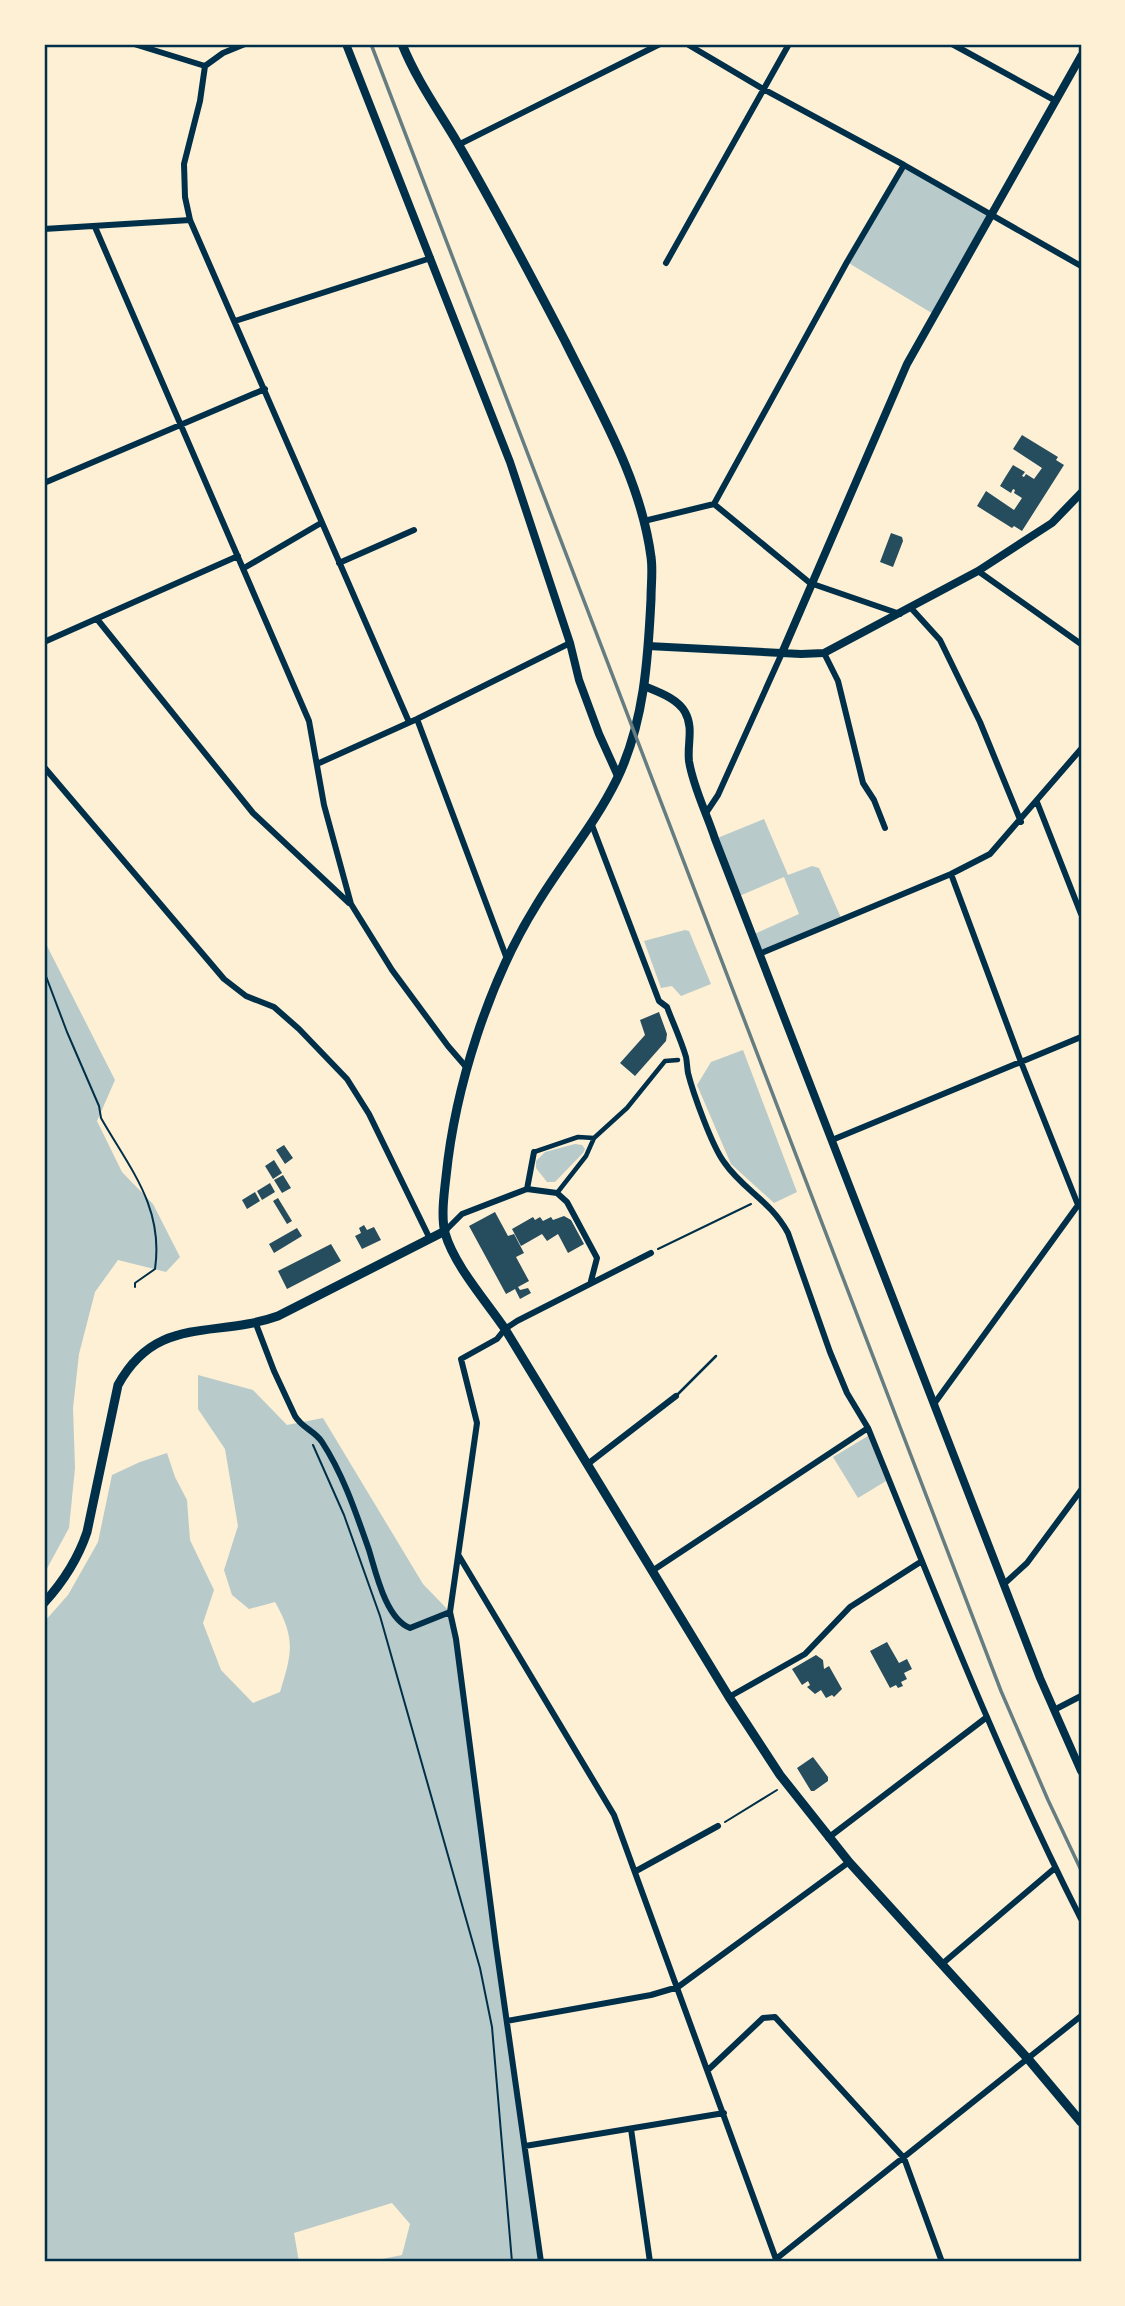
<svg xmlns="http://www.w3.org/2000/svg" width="1125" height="2306" font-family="'DM Sans',sans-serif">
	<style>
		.green { fill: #b9caca }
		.building { fill: #264d5e }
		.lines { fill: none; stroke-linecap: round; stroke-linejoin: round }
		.path { stroke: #003049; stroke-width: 2 }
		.service { stroke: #003049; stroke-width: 2.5 }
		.pedestrian { stroke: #003049; stroke-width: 4.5 }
		.minor { stroke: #003049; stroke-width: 6 }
		.tertiary { stroke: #003049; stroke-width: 8 }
		.secondary { stroke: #003049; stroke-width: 9 }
		.rail { stroke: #657d81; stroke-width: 3.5 }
		.neatline { fill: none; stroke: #003049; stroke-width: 2.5 }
	</style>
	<rect width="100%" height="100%" fill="#fdf0d5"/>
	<path class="green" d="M904 165 992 216 935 315 847 262Z
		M764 819 788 875 812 866 819 868 842 920 759 954 752 935 799 914 784 877 737 897 715 839Z
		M685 930 689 931 711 984 681 996 672 986 661 988 644 941Z
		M44 940 115 1080 97 1121 122 1172 153 1204 180 1257 166 1272 118 1260 95 1292 79 1354 73 1408 75 1468 69 1528 44 1574Z
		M743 1050 797 1192 774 1203 731 1164 697 1085 711 1062Z
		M575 1144 582 1145 585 1149 583 1153 555 1182H547L536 1168V1161L545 1152Z
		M198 1375 253 1390 287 1425 323 1418 423 1584 450 1612 541 2262H367L402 2255 410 2224 392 2203 294 2233 299 2262H44V1622L68 1595 98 1542 112 1475 140 1462 167 1453 175 1477 187 1500 190 1540 214 1590 203 1623 221 1670 253 1703 280 1692C292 1653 296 1639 275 1602L249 1609 232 1595 224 1570 238 1526 225 1449 198 1409Z
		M868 1436 886 1481 858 1498 833 1457Z"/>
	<path class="building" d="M1022 435 1058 457 1056 460 1064 465 1022 531 1014 526 1012 528 977 506 986 491 1014 510 1022 498 1014 493 1015 490 1013 489 1011 493 1000 486 1006 476 1013 465 1025 472 1022 476 1024 477 1026 474 1034 479 1042 468 1013 449Z
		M891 533 902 537 903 541 893 567 880 562Z
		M659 1012 667 1034 666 1041 635 1076 620 1063 645 1035 640 1020Z
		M284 1145 293 1158 285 1164 276 1150Z
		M274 1160 282 1173 273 1179 265 1166Z
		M283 1175 291 1188 282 1193 274 1180Z
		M270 1183 275 1192 262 1200 257 1191Z
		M255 1192 260 1201 247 1209 242 1200Z
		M278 1198 292 1221 287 1224 273 1201Z
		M495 1212 508 1236 514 1234 524 1253 516 1257 529 1281 518 1287 520 1290 528 1288 531 1293 520 1299 515 1289 506 1294 469 1226Z
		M564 1216 571 1220 584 1244 568 1253 558 1234 547 1241 542 1234 521 1246 512 1229 533 1217 535 1220 540 1217 543 1221 551 1217 553 1220Z
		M364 1225 367 1230 374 1227 381 1240 362 1249 355 1236 361 1233 359 1228Z
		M297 1228 302 1236 274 1253 269 1244Z
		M331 1244 341 1261 287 1289 278 1271Z
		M887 1642 899 1663 907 1659 912 1669 904 1673 907 1679 901 1682 903 1686 898 1688 896 1685 890 1688 870 1651Z
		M816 1655 823 1660 824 1669 829 1666 842 1689 834 1697 832 1695 826 1698 821 1690 815 1694 807 1687 810 1685 808 1681 802 1685 792 1669Z
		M813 1757 828 1777V1781L814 1791H811L797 1768Z"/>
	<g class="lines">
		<path class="path" d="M44 971 67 1032 99 1106 101 1118C130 1169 164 1207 155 1269L135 1283V1287
			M658 1249 751 1204
			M313 1445 344 1515 380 1616 480 1968 492 2027 512 2262
			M725 1822 777 1790"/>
		<path class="service" d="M676 1396 716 1356"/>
		<path class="pedestrian" d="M534 1152 578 1137 594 1138
			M557 1193 586 1156 594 1138 627 1108 665 1061 678 1060"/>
		<path class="minor" d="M134 44 205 66 223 53 245 44
			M687 44 763 89 904 165 1081 266
			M952 44 1056 101
			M205 66 200 101 184 164 185 197 190 220 409 722
			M458 145 660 44
			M95 227 309 721 324 805 351 904 392 970 448 1046 467 1068
			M44 229 190 220
			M666 263 789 44
			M235 321 431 258
			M44 483 265 389
			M714 504 847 262 904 165
			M644 521 714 504 810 583 900 614
			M339 563 414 530
			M244 568 321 523
			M978 571 1081 644
			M911 608 940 640 980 722 1021 822
			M97 619 253 813 349 903
			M44 642 238 556
			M824 653 838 681 863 783 874 800 885 828
			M417 719 507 959
			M317 764 417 719 570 643
			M44 767 224 979 246 996 274 1007 299 1029 347 1079 369 1114 430 1239
			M1037 802 1081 914
			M706 813 718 795 782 653
			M592 825 659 1001 667 1007C673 1023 681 1040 686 1057 687 1062 687 1067 688 1073 693 1093 712 1146 724 1162 743 1190 770 1200 788 1233L830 1352 847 1393 868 1428C935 1593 1000 1760 1081 1919
			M951 874 1021 1062 1078 1205 1081 1207
			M759 954 951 874 990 854 1081 749
			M832 1140 1081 1037
			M527 1189 534 1152
			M445 1231 462 1214 527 1189 557 1193 567 1202 597 1258 591 1281
			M256 1324 274 1371 295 1416C302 1428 315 1431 322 1442 343 1474 356 1513 369 1550 376 1573 386 1619 410 1628L450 1612
			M934 1404 1081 1201
			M589 1463 676 1396
			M459 1556 614 1815 777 2262
			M652 1571 868 1428
			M1004 1584 1027 1563 1081 1490
			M729 1697 805 1654 850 1607 922 1561
			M1054 1710 1081 1696
			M828 1838 987 1717
			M636 1871 718 1826
			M942 1964 1055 1868
			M507 2021 651 1995 678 1987 849 1862
			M708 2070 763 2018 775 2017 904 2158 942 2262
			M631 2129 650 2262
			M525 2146 724 2113
			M776 2259 1081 2016
			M541 2262 496 1946 456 1639 450 1612 477 1423 461 1359 497 1339 505 1329 517 1321 651 1253"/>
		<path class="tertiary" d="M346 44 510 462 570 643 579 680 599 734 618 776
			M648 646 801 654 824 653 978 571 1052 523 1081 493
			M782 653 907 364 1081 56
			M644 686C658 692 677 698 685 712 694 728 687 744 689 761 693 787 707 814 715 839L1040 1678 1081 1771"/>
		<path class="secondary" d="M402 44C416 79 438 110 457 142 495 207 530 274 565 341 599 410 641 480 651 557 653 570 651 585 651 599 648 660 644 723 617 779 595 824 563 861 537 904 489 981 455 1087 446 1177 444 1194 441 1217 445 1233 454 1265 486 1301 505 1329L729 1697 780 1775 849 1862 1029 2060 1081 2122
			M44 1603C63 1582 78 1559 87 1532L118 1385C157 1314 214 1339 278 1316L445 1231"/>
		<path class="rail" d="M371 44 1001 1691 1048 1800 1081 1870"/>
	</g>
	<rect width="1125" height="2306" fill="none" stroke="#fdf0d5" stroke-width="91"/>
	<rect x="46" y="46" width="1034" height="2214" class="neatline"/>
</svg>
